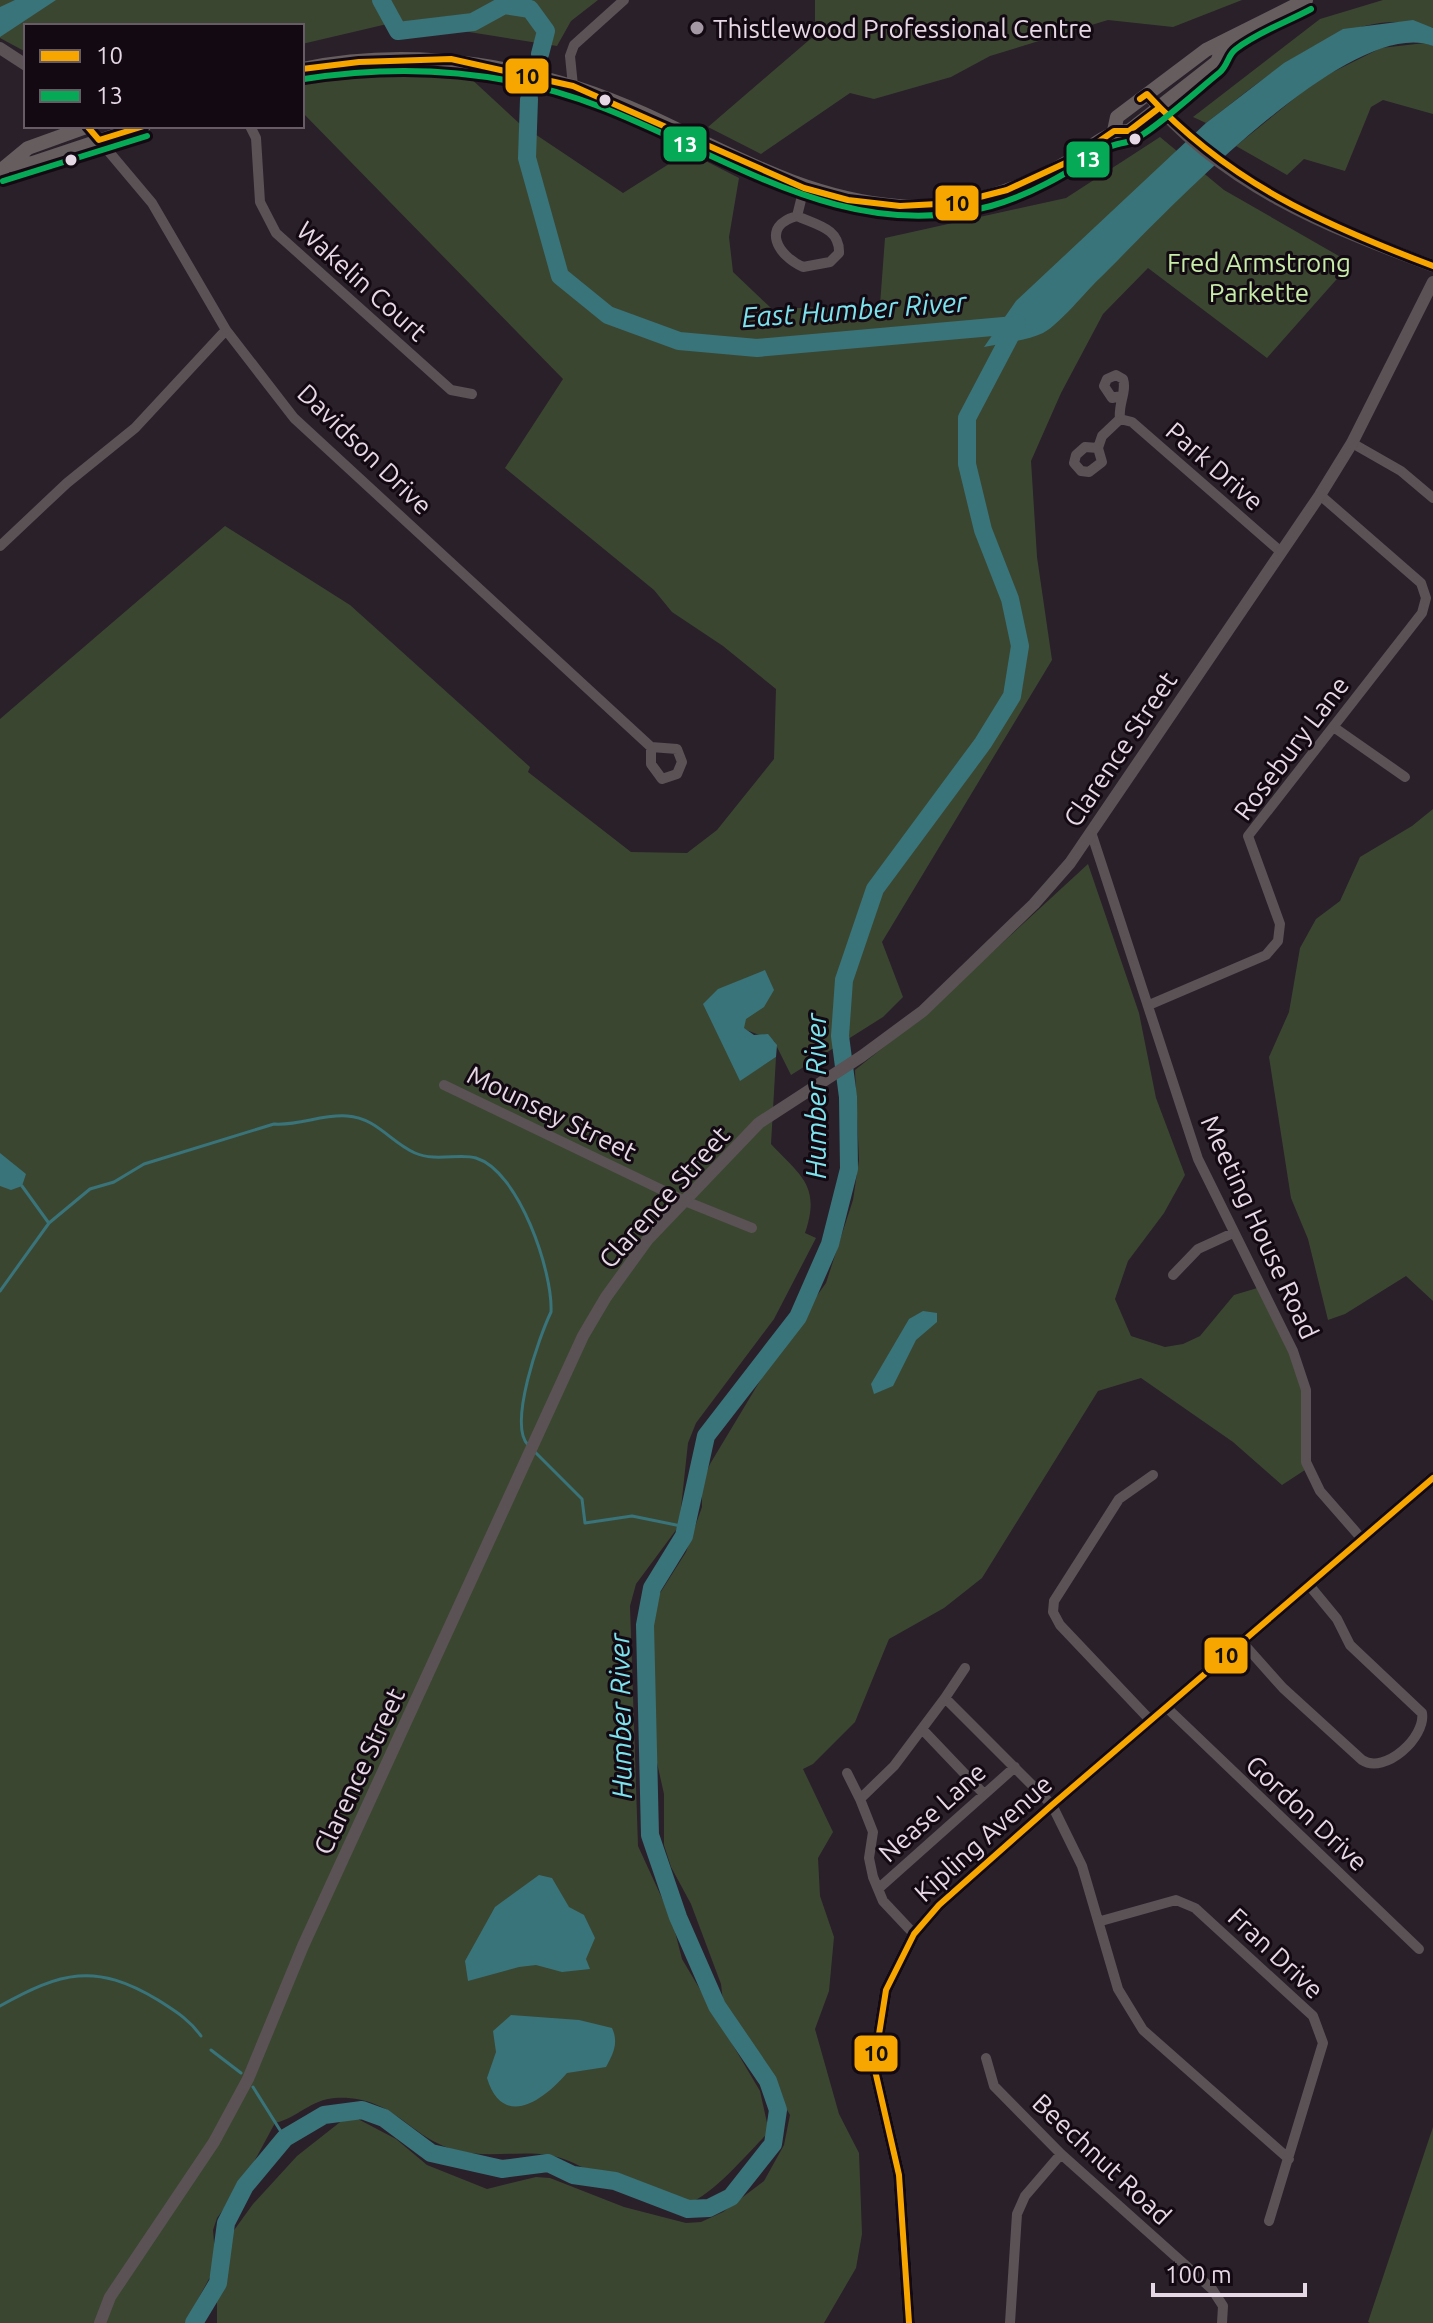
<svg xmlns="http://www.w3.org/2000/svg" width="1433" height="2323" font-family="Ubuntu,sans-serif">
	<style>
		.green { fill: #3b4631 }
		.water { fill: #39747a }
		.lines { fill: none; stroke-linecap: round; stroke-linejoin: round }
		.stream { stroke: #39747a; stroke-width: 3 }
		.river { stroke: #39747a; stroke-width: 18 }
		.minor { stroke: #5a5254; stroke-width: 10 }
		.tertiary { stroke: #5a5254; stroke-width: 12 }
		.secondary { stroke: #665d5f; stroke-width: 14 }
		.bus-1-casing { stroke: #120912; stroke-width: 12 }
		.bus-2-casing { stroke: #120912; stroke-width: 12 }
		.bus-1 { stroke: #f7a600; stroke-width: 6 }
		.bus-2 { stroke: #06aa56; stroke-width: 6 }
		.poi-dot { fill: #a498a4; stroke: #120912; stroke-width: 3 }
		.bus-dot { fill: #e6d8e5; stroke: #120912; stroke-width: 3 }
		.labels { text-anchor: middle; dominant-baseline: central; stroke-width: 6; stroke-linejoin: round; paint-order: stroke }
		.poi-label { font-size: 26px; fill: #e6d8e5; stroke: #120912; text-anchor: start }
		.park-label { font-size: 26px; fill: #c7eca8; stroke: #120912 }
		.street-label { font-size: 26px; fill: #e6d8e5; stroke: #120912 }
		.water-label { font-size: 28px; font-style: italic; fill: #7ce3ed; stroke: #120912 }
		.line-badge { stroke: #120912; stroke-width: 3 }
		.badge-label { font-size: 22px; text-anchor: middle; font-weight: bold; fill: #fff }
		.pale-badge-label { font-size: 22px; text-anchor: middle; font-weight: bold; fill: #111 }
	</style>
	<rect width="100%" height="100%" fill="#2a202a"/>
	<path class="green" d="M0 0H598L571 21 557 46 400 21 302 44V26H26V52L0 38Z
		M815 0H1242L1173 27 1108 20 990 56 951 77 874 99 850 93 761 154 708 127 815 35Z
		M1383 0H1433V28C1350 0 1267 77 1206 123L1193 117 1320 19Z
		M1425 43 1433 46V114L1383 100 1371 107 1345 171 1304 159 1287 175 1236 146 1317 80 1381 48Z
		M454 63 520 124 623 193 688 152 739 178 729 237 733 272 772 309 880 305 885 238 1066 198 1160 137 1224 190 1351 263 1267 358 1148 268 1103 314 1061 393 1031 461 1037 557 1052 660 882 942 903 997 883 1017 791 1075 774 1041 744 1029V983L740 1080 776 1057 771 1144C801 1176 821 1186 805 1233L816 1238 774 1319 696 1423 688 1443 679 1526 636 1584 630 1606 638 1846 672 1920 682 1959 760 2091 769 2132C748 2152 709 2201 682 2205 659 2207 592 2171 569 2161 534 2145 492 2161 455 2150 408 2137 394 2095 335 2098 312 2099 297 2118 275 2123L242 2184 217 2218 213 2230 216 2266 185 2323H0V719L225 526 350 605 530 767 528 772 631 852 687 853 717 830 774 759 776 689 723 646 672 612 654 590 505 468 563 379 302 112V78L339 70Z
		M1433 809V1301L1406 1276 1345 1314 1328 1320 1308 1239 1291 1198 1269 1057 1289 1012 1300 948 1316 919 1340 901 1360 857 1412 826Z
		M1088 864 1139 1013 1156 1098 1185 1175 1164 1213 1128 1261 1115 1299 1131 1336 1165 1347 1183 1344 1200 1336 1234 1295 1264 1286 1305 1381 1308 1468 1282 1485 1233 1442 1141 1378 1098 1391 982 1578 944 1608 889 1639 855 1722 813 1764 803 1769 833 1832 818 1858 820 1896 834 1937 829 1991 815 2029 839 2114 859 2153 862 2234 856 2268 824 2323H217V2294L226 2272 232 2233 253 2204 297 2156 344 2119 356 2118 396 2139 427 2165 487 2189 536 2177 550 2178 624 2207 686 2223 701 2222 723 2212 764 2181 784 2145 790 2115 723 2001 721 1984 691 1904 671 1867 664 1845V1794L655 1754 650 1660V1609L686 1552 702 1507V1483L710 1464 781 1346 826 1283 853 1200 859 1160 855 1070 924 1015Z
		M1433 2127V2323H1370L1368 2322Z"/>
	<path class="water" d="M15 0H56L0 37V7Z
		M1413 20 1433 28V46C1349 13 1157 222 1100 278 1085 292 1060 324 1043 333 1026 341 1002 343 984 347L1016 301 1206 123 1284 63 1343 29Z
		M765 970 774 990 764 1007 746 1019 744 1028 754 1035 768 1034 777 1045 776 1057 740 1081 703 1004 718 989Z
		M0 1153 26 1174 22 1186 11 1190 0 1186Z
		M923 1311 937 1313V1322L916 1340 893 1386 874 1394 871 1384 909 1319Z
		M539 1875 552 1878 569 1907 584 1915 595 1938 586 1959 590 1969 562 1972 536 1965 519 1967 468 1981 465 1961 495 1907Z
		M511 2015 579 2020 612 2028C619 2043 613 2054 606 2067L567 2073C544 2100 503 2130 487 2078L496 2052 493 2031Z"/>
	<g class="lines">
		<path class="stream" d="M22 1186 48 1222
			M0 1291 49 1223 90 1189 114 1182 144 1164 274 1124C299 1126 322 1114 347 1116 377 1118 390 1142 415 1153 436 1162 460 1153 476 1158 519 1171 553 1272 551 1312 539 1337 508 1425 528 1445
			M533 1450 582 1499 585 1523 632 1516 686 1527
			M0 2006C61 1972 95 1962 158 2000 175 2011 189 2019 201 2036
			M211 2050 241 2073
			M253 2087 285 2138"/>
		<path class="river" d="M381 0 398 31 473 22 504 5 530 9 546 31 540 54
			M529 99 527 158 560 276 608 315 679 341 757 348 1015 325
			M194 2323 218 2283 226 2223 245 2186 285 2138 324 2115 362 2110 384 2118 431 2153 502 2169 548 2163 573 2175 615 2181 688 2209 709 2208 731 2197 773 2144 778 2110 768 2081 717 2006 678 1917 650 1835 645 1625 652 1588 684 1536 706 1436 798 1317 830 1244 849 1169 848 1097 840 1036 844 980 875 889 983 743 1012 696 1020 646 1010 599 983 530 967 464V418L1017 323"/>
		<path class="minor" d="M573 86 570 56 574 45 624 0
			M250 126 256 138 260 202 276 233 451 390 472 394
			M99 140 152 203 226 330 294 418 651 747 677 749 682 762 677 774 662 779 651 764V747
			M797 216C816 225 840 228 839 253L830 262 803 267C778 256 760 226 797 216Z
			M797 216 804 188
			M1120 419C1118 404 1127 392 1123 379L1116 375 1107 379 1104 386 1112 398 1121 396
			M1352 443 1401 471 1433 498
			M1098 448 1102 462 1089 472 1081 471 1074 463 1076 455 1085 447 1098 448 1102 436 1120 419 1132 422 1280 551
			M0 546 67 483 135 428 226 330
			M1335 728 1405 777
			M1091 832 1198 1159 1293 1351 1306 1390V1462L1320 1491 1362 1539
			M1149 1005 1266 955 1278 941 1280 924 1248 836 1422 613 1426 598 1421 583 1320 495
			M444 1085 685 1201 752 1228
			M1173 1275 1198 1249 1233 1233
			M1242 1642 1283 1688 1362 1760C1385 1775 1426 1737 1422 1713L1350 1645 1337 1619 1309 1585
			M945 1698 965 1668
			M1166 1707 1419 1949
			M1151 1721 1060 1625 1053 1612 1054 1601 1119 1499 1153 1475
			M922 1729 984 1794
			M847 1773 860 1799
			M878 1889 1015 1767
			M1101 1921 1176 1900 1195 1908 1313 2016 1323 2043 1269 2221
			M914 1934 883 1901 873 1877 869 1858 873 1832 860 1799 894 1766 945 1698 1052 1805 1082 1866 1118 1989 1143 2030 1289 2159
			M986 2058 994 2086 1061 2154 1212 2289 1223 2306 1222 2323
			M1010 2323 1017 2214 1025 2196 1061 2154"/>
		<path class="tertiary" d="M0 48 26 65
			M1147 94C1222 185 1325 226 1433 266
			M100 2323 110 2297 214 2142 248 2079 303 1946 583 1336 606 1297 648 1239 759 1123 862 1056 923 1011 1034 904 1070 863 1320 495 1352 443 1433 282
			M909 2323 899 2175 874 2066 886 1990 914 1934 939 1905 1052 1805 1433 1478"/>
		<path class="secondary" d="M302 69C417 45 538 66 644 114 727 152 805 199 898 206 959 210 1020 191 1071 160 1091 148 1106 131 1129 131L1217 62 1225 43
			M1114 131 1117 117 1206 50 1306 0
			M10 165 33 163 144 126
			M0 171 28 148 89 126"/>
		<defs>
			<path id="bus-1" d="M302 69 359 62 451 59 573 86 804 188 848 200 900 206 956 203 1007 190 1072 160 1114 131H1129L1159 108
				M1140 99 1147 94C1229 183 1322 224 1433 266
				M87 126 99 140 144 126
				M909 2323 899 2175 874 2066 886 1990 914 1934 939 1905 1052 1805 1433 1478"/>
			<path id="bus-2" d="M304 79C405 63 505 70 601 107 728 156 848 246 991 206 1034 194 1068 172 1105 149 1114 143 1124 144 1133 140 1153 131 1199 89 1219 73 1228 66 1228 54 1236 49 1258 32 1287 22 1311 9
				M3 181 147 136"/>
		</defs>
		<use href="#bus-1" class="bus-1-casing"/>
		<use href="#bus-2" class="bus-2-casing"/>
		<use href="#bus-1" class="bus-1"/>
		<use href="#bus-2" class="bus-2"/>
	</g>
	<circle class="poi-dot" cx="697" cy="28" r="8"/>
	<g class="bus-dot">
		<circle cx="605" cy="100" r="7"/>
		<circle cx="1135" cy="139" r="7"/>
		<circle cx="71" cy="160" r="7"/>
	</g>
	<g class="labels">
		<g class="poi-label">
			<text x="713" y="28">Thistlewood Professional Centre</text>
		</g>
		<g class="park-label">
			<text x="1259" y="262">Fred Armstrong<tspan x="1259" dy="30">Parkette</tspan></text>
		</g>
		<g class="street-label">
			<text transform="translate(362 281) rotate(42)">Wakelin Court</text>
			<text transform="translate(365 449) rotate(44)">Davidson Drive</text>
			<text transform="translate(1215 466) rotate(41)">Park Drive</text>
			<text transform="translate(1291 748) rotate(-53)">Rosebury Lane</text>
			<text transform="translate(1120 749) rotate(-56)">Clarence Street</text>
			<text transform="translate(552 1113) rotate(26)">Mounsey Street</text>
			<text transform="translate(664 1197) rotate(-48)">Clarence Street</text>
			<text transform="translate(1260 1227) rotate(65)">Meeting House Road</text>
			<text transform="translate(359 1771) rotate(-65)">Clarence Street</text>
			<text transform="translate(932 1812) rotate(-42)">Nease Lane</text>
			<text transform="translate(1307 1813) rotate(43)">Gordon Drive</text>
			<text transform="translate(983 1838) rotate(-42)">Kipling Avenue</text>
			<text transform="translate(1276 1953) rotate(43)">Fran Drive</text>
			<text transform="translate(1102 2159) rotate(43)">Beechnut Road</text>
		</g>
		<g class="water-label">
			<text transform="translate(854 309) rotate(-4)">East Humber River</text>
			<text transform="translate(815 1096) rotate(-90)">Humber River</text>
			<text transform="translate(620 1716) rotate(-91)">Humber River</text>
		</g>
	</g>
	<g class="line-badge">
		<rect x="504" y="57" width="46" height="38" rx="8" fill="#f7a600"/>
		<rect x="662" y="125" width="46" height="38" rx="8" fill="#06aa56"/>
		<rect x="1065" y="140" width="46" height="39" rx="8" fill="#06aa56"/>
		<rect x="934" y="184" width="46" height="38" rx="8" fill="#f7a600"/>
		<rect x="1203" y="1636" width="46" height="39" rx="8" fill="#f7a600"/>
		<rect x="853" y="2034" width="46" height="39" rx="8" fill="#f7a600"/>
	</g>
	<g class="badge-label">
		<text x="685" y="152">13</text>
		<text x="1088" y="167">13</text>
	</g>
	<g class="pale-badge-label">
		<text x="527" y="84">10</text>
		<text x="957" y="211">10</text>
		<text x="1226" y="1663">10</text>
		<text x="876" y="2061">10</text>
	</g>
	<rect x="24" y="24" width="280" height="104" fill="#120912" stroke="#675c66" stroke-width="2"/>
	<rect x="40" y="50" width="40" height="12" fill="#f7a600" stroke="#675c66" stroke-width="2"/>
	<text x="96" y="64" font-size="24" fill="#e6d8e5">10</text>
	<rect x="40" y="90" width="40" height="12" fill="#06aa56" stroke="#675c66" stroke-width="2"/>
	<text x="96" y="104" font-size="24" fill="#e6d8e5">13</text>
	<path d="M1153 2283v12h152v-12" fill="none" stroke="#e6d8e5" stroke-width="4"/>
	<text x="1165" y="2283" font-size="24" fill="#e6d8e5" stroke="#120912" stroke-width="6" paint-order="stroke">100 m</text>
</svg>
